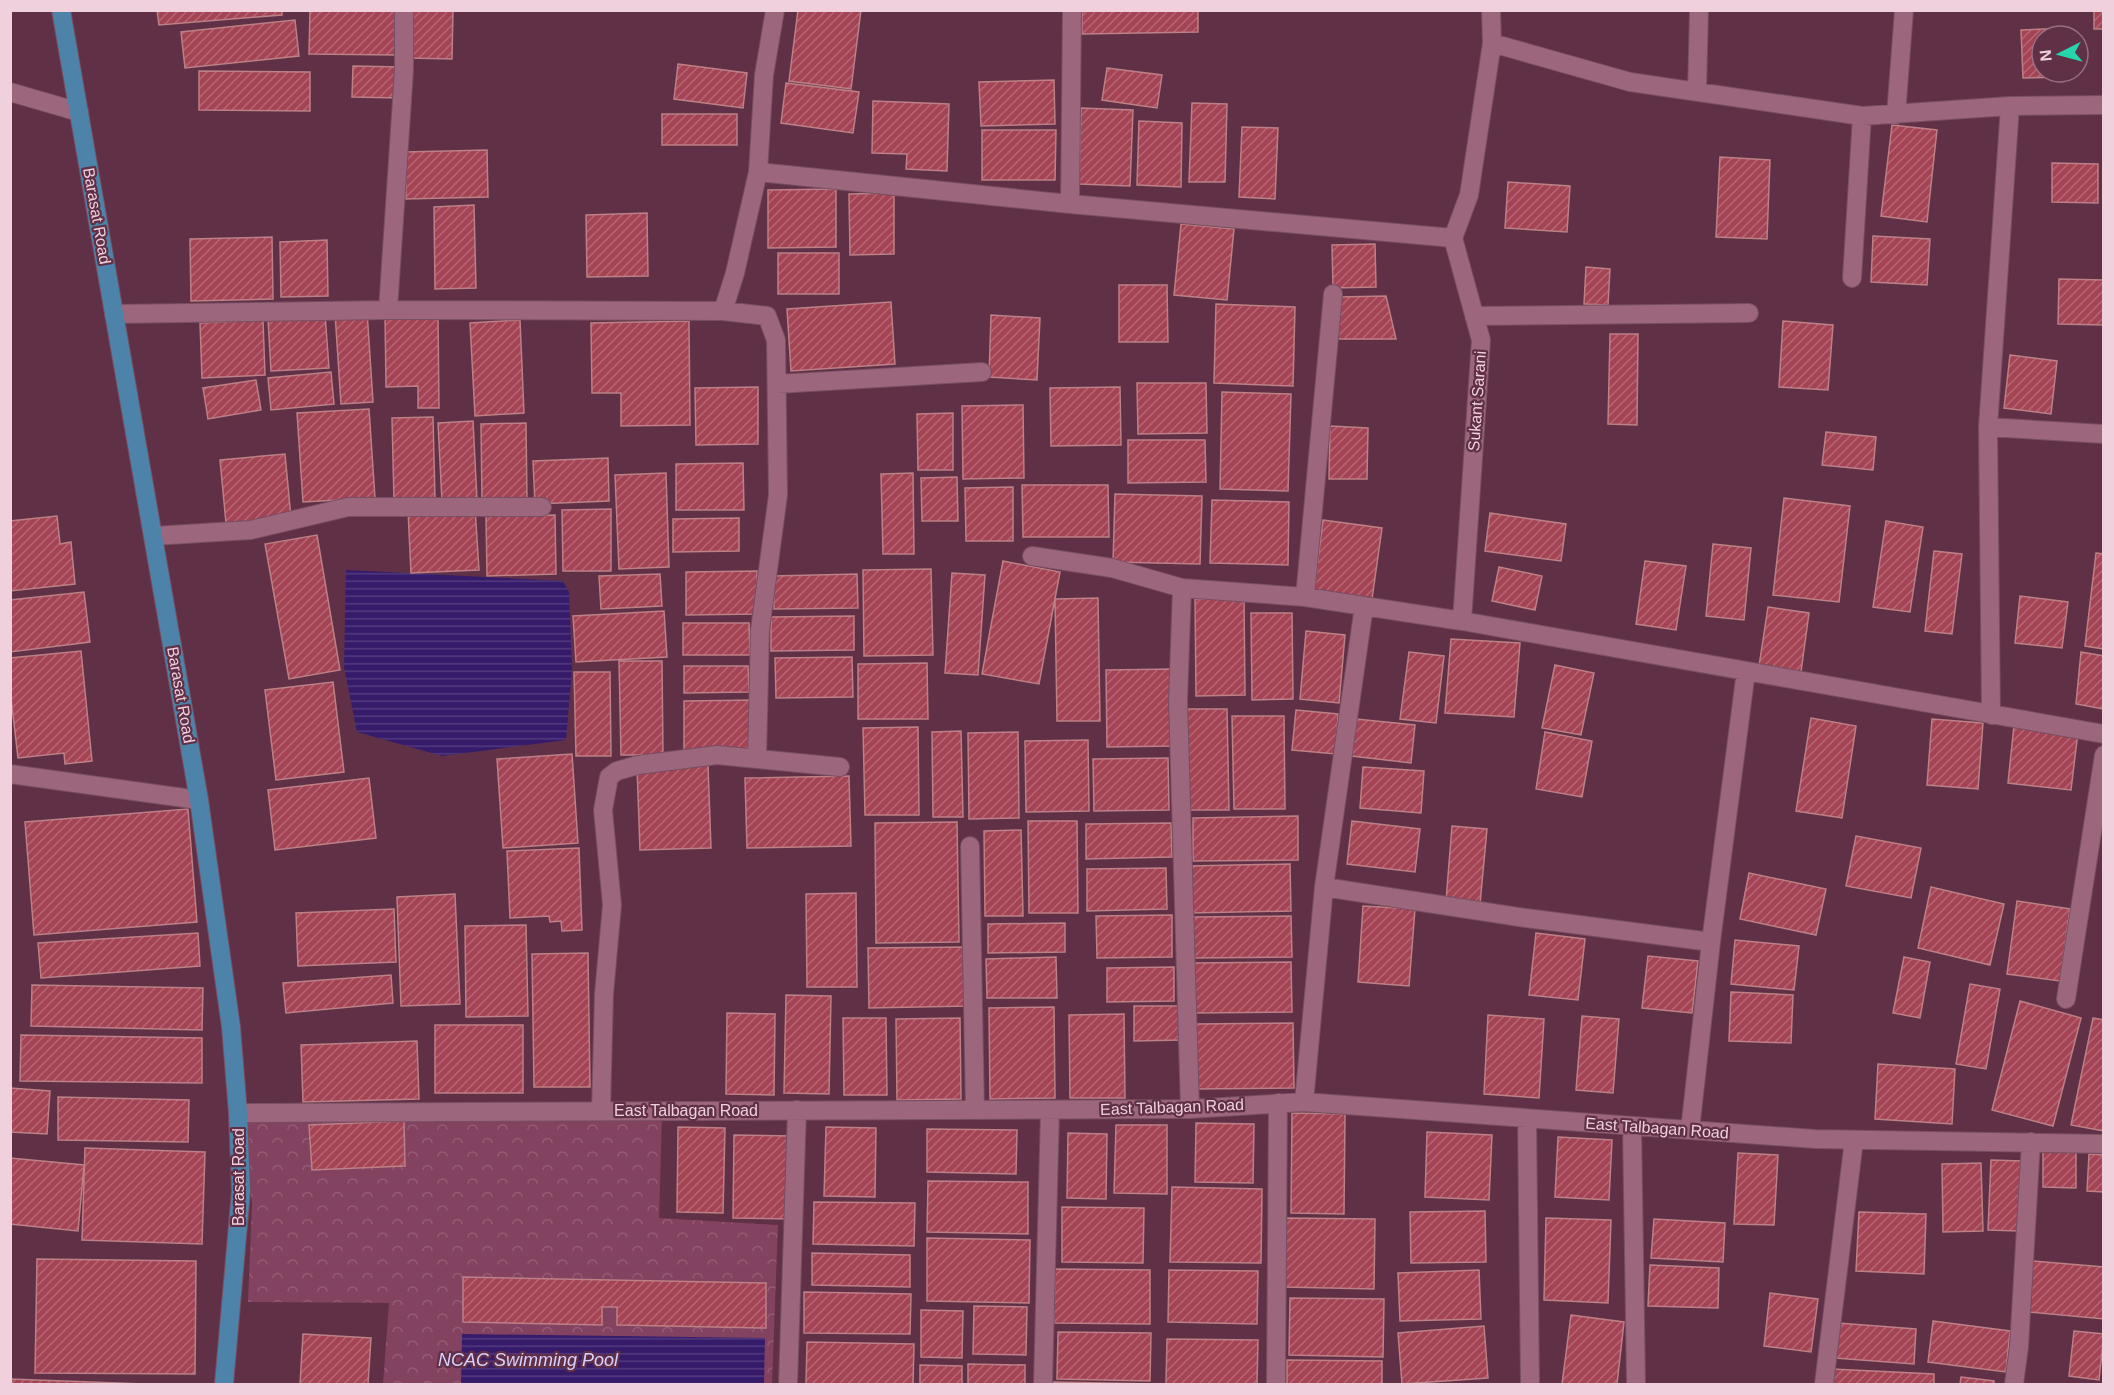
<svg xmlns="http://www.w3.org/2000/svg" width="2114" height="1395" font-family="Helvetica,sans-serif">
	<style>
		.park { fill: url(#park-crowns) }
		.water { fill: url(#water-rules) }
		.building { fill: url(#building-hatch); stroke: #bc8086; stroke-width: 1.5 }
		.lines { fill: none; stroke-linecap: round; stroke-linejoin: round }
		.minor-casing { stroke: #774e62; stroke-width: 20 }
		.primary-casing { stroke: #774e62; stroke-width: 20 }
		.minor { stroke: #9c667d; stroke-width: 18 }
		.primary { stroke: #4d82a9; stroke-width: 18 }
		.labels { text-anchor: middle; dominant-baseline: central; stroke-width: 4.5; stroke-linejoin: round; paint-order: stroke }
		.street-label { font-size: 16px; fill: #efd0dc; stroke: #603046 }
		.water-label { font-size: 18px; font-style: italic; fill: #d8d1ff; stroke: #603046 }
	</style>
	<defs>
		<pattern id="park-crowns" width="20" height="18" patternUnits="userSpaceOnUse" patternTransform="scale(1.5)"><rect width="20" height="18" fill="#834260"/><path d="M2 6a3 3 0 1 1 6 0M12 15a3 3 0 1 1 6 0" fill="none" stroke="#955c76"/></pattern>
		<pattern id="water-rules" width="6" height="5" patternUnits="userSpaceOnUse" patternTransform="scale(1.5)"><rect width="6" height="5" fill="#351b6a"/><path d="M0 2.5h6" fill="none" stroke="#533b7f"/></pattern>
		<pattern id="building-hatch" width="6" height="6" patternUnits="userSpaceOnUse" patternTransform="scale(1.5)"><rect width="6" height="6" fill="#a44354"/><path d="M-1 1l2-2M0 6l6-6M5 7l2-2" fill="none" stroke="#b56674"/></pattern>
	</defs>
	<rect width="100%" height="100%" fill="#603046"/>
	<path class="park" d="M243 1117 662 1118 659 1218 778 1225 772 1384H383L389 1303 248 1302 252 1204Z"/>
	<path class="water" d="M346 570 563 581 569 592 572 669 566 740 442 756 357 732 344 667Z
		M462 1334 765 1338 764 1384H461Z"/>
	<path class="building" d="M157 10H282V15L159 25Z
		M310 10H397V55L309 54Z
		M407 10H453L452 59 407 58Z
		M798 10H861L851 89 789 81Z
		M1082 10H1198V32L1082 34Z
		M2094 10H2104V29H2094Z
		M295 20 299 56 185 68 181 32Z
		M2067 28 2068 36H2042V72H2069V77L2023 78 2021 30Z
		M678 64 747 73 743 108 674 99Z
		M353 66 400 67V98L352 97Z
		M1107 68 1162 75 1157 108 1102 100Z
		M199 71 310 72V111L199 110Z
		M1054 80 1055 124 981 126 979 82Z
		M786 83 859 92 853 133 781 123Z
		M873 101 949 104 947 171 906 169 907 154 872 153Z
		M1192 103 1227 104 1225 182H1189Z
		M1081 108 1133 110 1130 186 1079 184Z
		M662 114H737V145H662Z
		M1139 121 1182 123 1181 187 1137 185Z
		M1892 125 1937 130 1927 222 1881 216Z
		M1242 127 1278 128 1275 199 1239 197Z
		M982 130H1056L1055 180H982Z
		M487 150 488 197 406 199 405 152Z
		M1720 157 1770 160 1767 239 1716 237Z
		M2052 163 2098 164V203L2052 202Z
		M1508 182 1570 186 1567 232 1505 228Z
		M836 189V247L768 248V190Z
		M894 193V254L850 255 849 194Z
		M474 205 476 288 435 289 434 207Z
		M647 213 648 276 587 277 586 215Z
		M1181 224 1234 229 1227 300 1174 295Z
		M1873 236 1930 239 1927 285 1871 282Z
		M272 237 273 299 191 301 190 239Z
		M327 240 328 296 281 297 280 242Z
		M1375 244 1376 287 1333 288 1332 245Z
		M778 253H839V294H778Z
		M1586 267 1610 269 1608 305 1584 304Z
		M2059 279 2104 280V325L2058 324Z
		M1119 285H1167L1168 342H1119Z
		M1386 296 1396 339H1338V297Z
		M891 302 895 364 791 371 787 309Z
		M1216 304 1295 307 1293 386 1214 383Z
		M367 311 373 402 341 404 335 313Z
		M438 313 439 408H418V386L386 387 385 314Z
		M325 314 329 368 271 371 268 319Z
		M991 315 1040 318 1037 380 989 377Z
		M263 320 265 375 202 378 200 323Z
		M520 320 524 413 475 416 470 323Z
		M689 321 690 425 621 426V393H592L591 323Z
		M1783 321 1833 325 1828 390 1779 387Z
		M1610 334H1638L1637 425 1608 424Z
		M2010 355 2057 361 2051 414 2004 408Z
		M331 372 334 404 271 410 268 378Z
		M256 380 261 410 208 419 203 388Z
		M1137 383H1206L1207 433 1138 434Z
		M758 387V444L696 445 695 388Z
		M1120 387 1121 445 1051 446 1050 388Z
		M1222 392 1291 394 1288 491 1220 489Z
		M1023 405 1024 478 963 479 962 406Z
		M369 409 375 498 303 502 297 413Z
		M953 413V470H918L917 414Z
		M433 417 435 499 394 501 392 418Z
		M473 421 477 500 442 502 438 423Z
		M526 423 527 501 482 502 481 424Z
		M1330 426 1368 428 1367 479H1329Z
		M1826 432 1876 437 1873 470 1822 465Z
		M1128 440H1205L1206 482 1128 483Z
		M285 454 291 518 226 523 220 460Z
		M608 458 609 501 535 504 533 461Z
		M743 463 744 510H676V464Z
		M666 473 669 567 619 569 615 475Z
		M913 473 914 554H883L881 474Z
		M957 477 958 521H922L921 478Z
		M1022 485H1108L1109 537H1023Z
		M1013 487V541H966L965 488Z
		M1115 494 1202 496 1200 564 1113 562Z
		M1784 498 1850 506 1839 602 1773 595Z
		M1212 500 1289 502 1288 565 1210 563Z
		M475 508 479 570 411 573 408 510Z
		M611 509V571H563L562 510Z
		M1490 513 1566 524 1561 561 1485 551Z
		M555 515 556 574 487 576 486 516Z
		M57 516 60 544 71 542 75 584 10 591V521Z
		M739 518V551L673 552V519Z
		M1323 520 1382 528 1372 599 1314 591Z
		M1886 521 1923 527 1910 612 1873 607Z
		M317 535 340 670 289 679 265 544Z
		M1713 544 1751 548 1744 620 1706 616Z
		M1934 551 1962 554 1952 634 1925 631Z
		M2096 553 2104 554V649L2085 646Z
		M1003 561 1060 572 1039 684 982 674Z
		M1645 561 1686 566 1676 630 1636 624Z
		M1499 567 1542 576 1535 610 1492 601Z
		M931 569 933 655 864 656 863 570Z
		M757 571 758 614 686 615V572Z
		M952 573 985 575 978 675 945 673Z
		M660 574 662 606 601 609 599 576Z
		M857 574 858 608 774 609 773 576Z
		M84 592 90 642 10 652V600Z
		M2020 596 2068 602 2062 648 2015 643Z
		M1098 598 1100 721H1057L1055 599Z
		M1244 598 1245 695 1196 696 1195 599Z
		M1768 607 1809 613 1801 672 1759 666Z
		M664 611 667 657 576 662 573 616Z
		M1251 613H1292L1293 699 1252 700Z
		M854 616V650L771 651V617Z
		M683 623H749L750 655H683Z
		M1306 631 1345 635 1339 703 1300 699Z
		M1451 639 1520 643 1514 717 1445 713Z
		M81 651 92 761 65 764 64 753 18 758 10 689V658Z
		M1409 652 1444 656 1436 723 1400 719Z
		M2081 652 2104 656V709L2076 704Z
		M852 657 853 697 776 698 775 658Z
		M619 661H662L663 755H621Z
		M927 663 928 719H858V664Z
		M1555 665 1594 673 1581 735 1542 728Z
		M684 666H748L749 692 684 693Z
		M1173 669 1174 746 1107 747 1106 670Z
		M574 672H610L611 756H576Z
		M333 682 344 772 276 780 265 690Z
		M755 700V749L684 750V701Z
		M1183 709H1227L1229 810H1184Z
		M1296 710 1338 714 1336 754 1292 750Z
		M1232 716H1284L1285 809H1234Z
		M1811 718 1856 726 1842 818 1796 811Z
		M1356 719 1415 725 1411 763 1352 756Z
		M1932 719 1983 723 1978 789 1927 785Z
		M2014 725 2078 732 2071 790 2008 783Z
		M918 727 919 815H865L863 728Z
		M961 731 963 817H933L932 732Z
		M1018 732 1019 818 969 819 968 733Z
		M1545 732 1592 741 1582 797 1536 789Z
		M1088 740 1089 811 1026 812 1025 741Z
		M572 754 578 843 503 848 497 759Z
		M1168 758 1169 810 1094 811 1093 759Z
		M708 765 711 848 640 850 637 767Z
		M1363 767 1424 771 1421 813 1360 808Z
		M849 776 851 846 747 848 745 778Z
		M369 778 376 838 275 850 268 790Z
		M188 809 197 922 34 935 25 822Z
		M1298 816V860L1193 861V818Z
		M1028 821H1077L1078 913H1029Z
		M1352 821 1420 829 1415 872 1347 864Z
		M957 822 959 942 876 943 875 823Z
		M1171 823 1172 857 1086 859V824Z
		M1452 826 1487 829 1480 904 1446 901Z
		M1021 830 1023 916H985L984 831Z
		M1856 836 1921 848 1911 898 1846 886Z
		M579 848 582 930 562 931 561 921 550 922 549 916 510 918 507 851Z
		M1290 864 1291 911 1189 913 1188 866Z
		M1166 868 1167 909 1087 911V869Z
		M1749 873 1826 889 1816 935 1740 919Z
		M1931 887 2004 904 1990 965 1918 948Z
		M856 893 857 987H807L806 894Z
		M455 894 460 1004 401 1006 397 897Z
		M2017 901 2070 909 2060 981 2007 974Z
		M1363 906 1415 909 1409 986 1358 982Z
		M394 909 396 962 298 966 296 913Z
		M1172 915V957L1097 958 1096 916Z
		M1291 916 1292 957 1193 958 1192 917Z
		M1065 923V952L988 953V924Z
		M526 925 528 1016 466 1017 465 926Z
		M198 933 200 966 41 978 38 943Z
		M1536 933 1585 939 1578 1000 1529 995Z
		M1735 940 1799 946 1794 990 1731 984Z
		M968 947 969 1006 869 1008 868 948Z
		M588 953 590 1087H534L532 954Z
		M1648 956 1698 961 1692 1013 1642 1008Z
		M1056 957 1057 998H987L986 959Z
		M1904 957 1930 962 1920 1018 1893 1013Z
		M1291 962 1292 1012 1194 1013V963Z
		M1174 967V1001L1107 1002V968Z
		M391 975 393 1003 286 1013 283 983Z
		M1970 984 2000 989 1986 1069 1956 1064Z
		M32 985 203 988 202 1030 31 1026Z
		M1731 992 1793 995 1791 1043 1729 1041Z
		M786 995 831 996 829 1094 784 1093Z
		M2020 1001 2081 1018 2053 1126 1992 1110Z
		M1134 1006H1182V1040L1134 1041Z
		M1054 1007 1055 1098 990 1099 989 1008Z
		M727 1013 775 1014 774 1095 726 1094Z
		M1124 1014 1125 1098H1070L1069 1015Z
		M1488 1015 1544 1019 1539 1098 1484 1094Z
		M1582 1016 1619 1019 1613 1093 1576 1090Z
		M843 1018H886L887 1095H844Z
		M960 1018 961 1099 897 1100 896 1019Z
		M2093 1018 2104 1020V1131L2071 1125Z
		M1293 1023 1294 1088 1195 1089 1194 1024Z
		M435 1025H523V1093H435Z
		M21 1035 202 1038V1083L20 1081Z
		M417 1041 419 1099 303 1102 301 1045Z
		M1878 1064 1955 1069 1952 1124 1875 1119Z
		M10 1088 50 1091 47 1134 10 1132Z
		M58 1097 189 1100 188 1142 58 1140Z
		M1292 1113 1345 1114 1344 1214 1291 1213Z
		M404 1121 405 1166 312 1170 309 1125Z
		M1196 1123 1254 1124 1253 1183 1195 1182Z
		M1116 1125H1167V1194L1114 1193Z
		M678 1127 725 1128 723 1213 677 1212Z
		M826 1127 876 1128 875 1197 824 1196Z
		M927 1129 1017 1130 1016 1174 927 1172Z
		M1427 1132 1492 1135 1489 1200 1425 1197Z
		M1068 1133 1107 1134 1106 1199 1067 1198Z
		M734 1135 793 1136 792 1219 733 1218Z
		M1558 1137 1612 1140 1609 1200 1555 1197Z
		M85 1148 205 1152 202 1244 82 1240Z
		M2043 1150H2076V1188L2043 1187Z
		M1738 1153 1778 1155 1774 1225 1734 1224Z
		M2089 1154 2104 1155V1192L2087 1191Z
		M10 1158 84 1165 78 1231 10 1224Z
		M1991 1160 2022 1161 2018 1231 1988 1230Z
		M1981 1163 1983 1231 1943 1232 1942 1164Z
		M928 1181 1028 1182V1234L927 1232Z
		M1172 1187 1262 1189 1261 1263 1170 1262Z
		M814 1202 915 1203 914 1246 813 1244Z
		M1062 1207 1144 1208 1143 1263 1062 1262Z
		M1485 1211 1486 1262 1411 1263 1410 1212Z
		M1859 1212 1926 1214 1924 1274 1856 1271Z
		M1284 1218 1375 1219 1374 1289 1284 1287Z
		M1546 1218 1611 1220 1608 1303 1544 1300Z
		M1654 1219 1725 1223 1723 1262 1651 1258Z
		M927 1238 1030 1240 1029 1303 927 1301Z
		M812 1253 910 1255V1287L812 1285Z
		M37 1259 196 1261 195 1374 35 1373Z
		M2033 1261 2104 1267V1319L2028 1312Z
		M1650 1265 1719 1268 1718 1308 1648 1306Z
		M1055 1269 1150 1270V1324L1054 1323Z
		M1169 1270 1258 1271 1257 1324 1168 1322Z
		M1479 1270 1481 1319 1400 1321 1398 1273Z
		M463 1277 766 1283V1328L617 1325V1307H602V1325L463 1322Z
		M804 1292 911 1294 910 1334 804 1333Z
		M1770 1293 1818 1299 1811 1352 1764 1346Z
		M1290 1298 1384 1299 1383 1357 1289 1355Z
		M974 1306 1027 1307 1026 1355 973 1354Z
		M921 1310 963 1311 962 1358 921 1357Z
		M1571 1315 1624 1322 1617 1384H1562Z
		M1933 1321 2010 1331 2006 1372 1928 1362Z
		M1838 1323 1916 1329 1914 1364 1835 1358Z
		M1484 1326 1488 1378 1402 1384 1398 1333Z
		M2074 1331 2104 1334 2099 1380 2069 1376Z
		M1058 1332 1151 1333 1150 1381 1057 1379Z
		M303 1334 371 1338 368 1384H300Z
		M1167 1339 1258 1340 1257 1384H1166Z
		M807 1342 914 1344 913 1384H806Z
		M1287 1360 1382 1361V1384H1287Z
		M968 1364 1025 1365V1384H968Z
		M920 1365 962 1366V1384H920Z
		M1832 1369 1934 1374V1384H1831Z
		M1961 1377 1994 1381V1384H1960Z
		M10 1379 145 1384H10Z
		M1053 1382 1156 1384H1053Z"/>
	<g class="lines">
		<defs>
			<path id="minor" d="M1492 43 1630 82 1862 116 2010 106 2104 105
				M10 92 79 112
				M1697 92 1699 10
				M1896 115 1904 10
				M758 172 1070 204 1453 238
				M1070 204 1072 10
				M1852 278 1862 116
				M388 310 404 70V10
				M723 311 767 316 776 340 778 495 760 630 757 759
				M114 314 388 310 723 311 735 273 758 172 764 75 775 10
				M1474 316 1749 313
				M777 384 982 372
				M1988 427 2104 434
				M153 536 251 530 348 507H542
				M1032 556 1112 568 1182 588 1305 597 1462 621 2104 734
				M1182 588 1178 701 1190 1109
				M1305 597 1333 294
				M1462 621 1481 340 1453 238 1469 195 1492 43 1491 10
				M1991 715 1988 427 2010 106
				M10 774 199 800
				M970 846 975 1110
				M1324 887 1526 918 1711 942
				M2066 999 2104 755
				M1304 1102 1324 887 1364 606
				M601 1110 604 994 612 905 603 810 609 777 617 771 638 765 717 755 840 767
				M238 1113 1190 1109 1304 1102 1815 1139 2104 1144
				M1527 1119 1530 1384
				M1632 1126 1636 1384
				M1690 1130 1711 942 1746 671
				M788 1384 797 1110
				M1043 1384 1050 1110
				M1276 1384 1278 1103
				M1824 1384 1854 1140
				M2014 1384 2019 1347 2031 1142"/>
			<path id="primary" d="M61 10 199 800 231 1027 238 1113 241 1191 224 1384"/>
		</defs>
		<use href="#minor" class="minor-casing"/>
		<use href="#primary" class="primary-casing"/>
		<use href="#minor" class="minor"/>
		<use href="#primary" class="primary"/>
	</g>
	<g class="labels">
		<g class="street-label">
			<text transform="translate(97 216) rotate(80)">Barasat Road</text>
			<text transform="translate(1477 401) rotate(-86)">Sukant Sarani</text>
			<text transform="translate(181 695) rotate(80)">Barasat Road</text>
			<text transform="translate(1172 1107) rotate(-2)">East Talbagan Road</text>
			<text x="686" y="1110">East Talbagan Road</text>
			<text transform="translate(1657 1128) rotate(4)">East Talbagan Road</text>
			<text transform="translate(238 1177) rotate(-90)">Barasat Road</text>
		</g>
		<g class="water-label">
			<text x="528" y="1360">NCAC Swimming Pool</text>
		</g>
	</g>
	<rect width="2114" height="1395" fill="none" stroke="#efd0dc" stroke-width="24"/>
	<g transform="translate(2060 54) rotate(264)"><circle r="28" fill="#603046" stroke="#997082" stroke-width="1.5"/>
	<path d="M0-4.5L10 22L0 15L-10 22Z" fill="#27d5ad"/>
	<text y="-9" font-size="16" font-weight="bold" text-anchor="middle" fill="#efd0dc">N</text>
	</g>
</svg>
